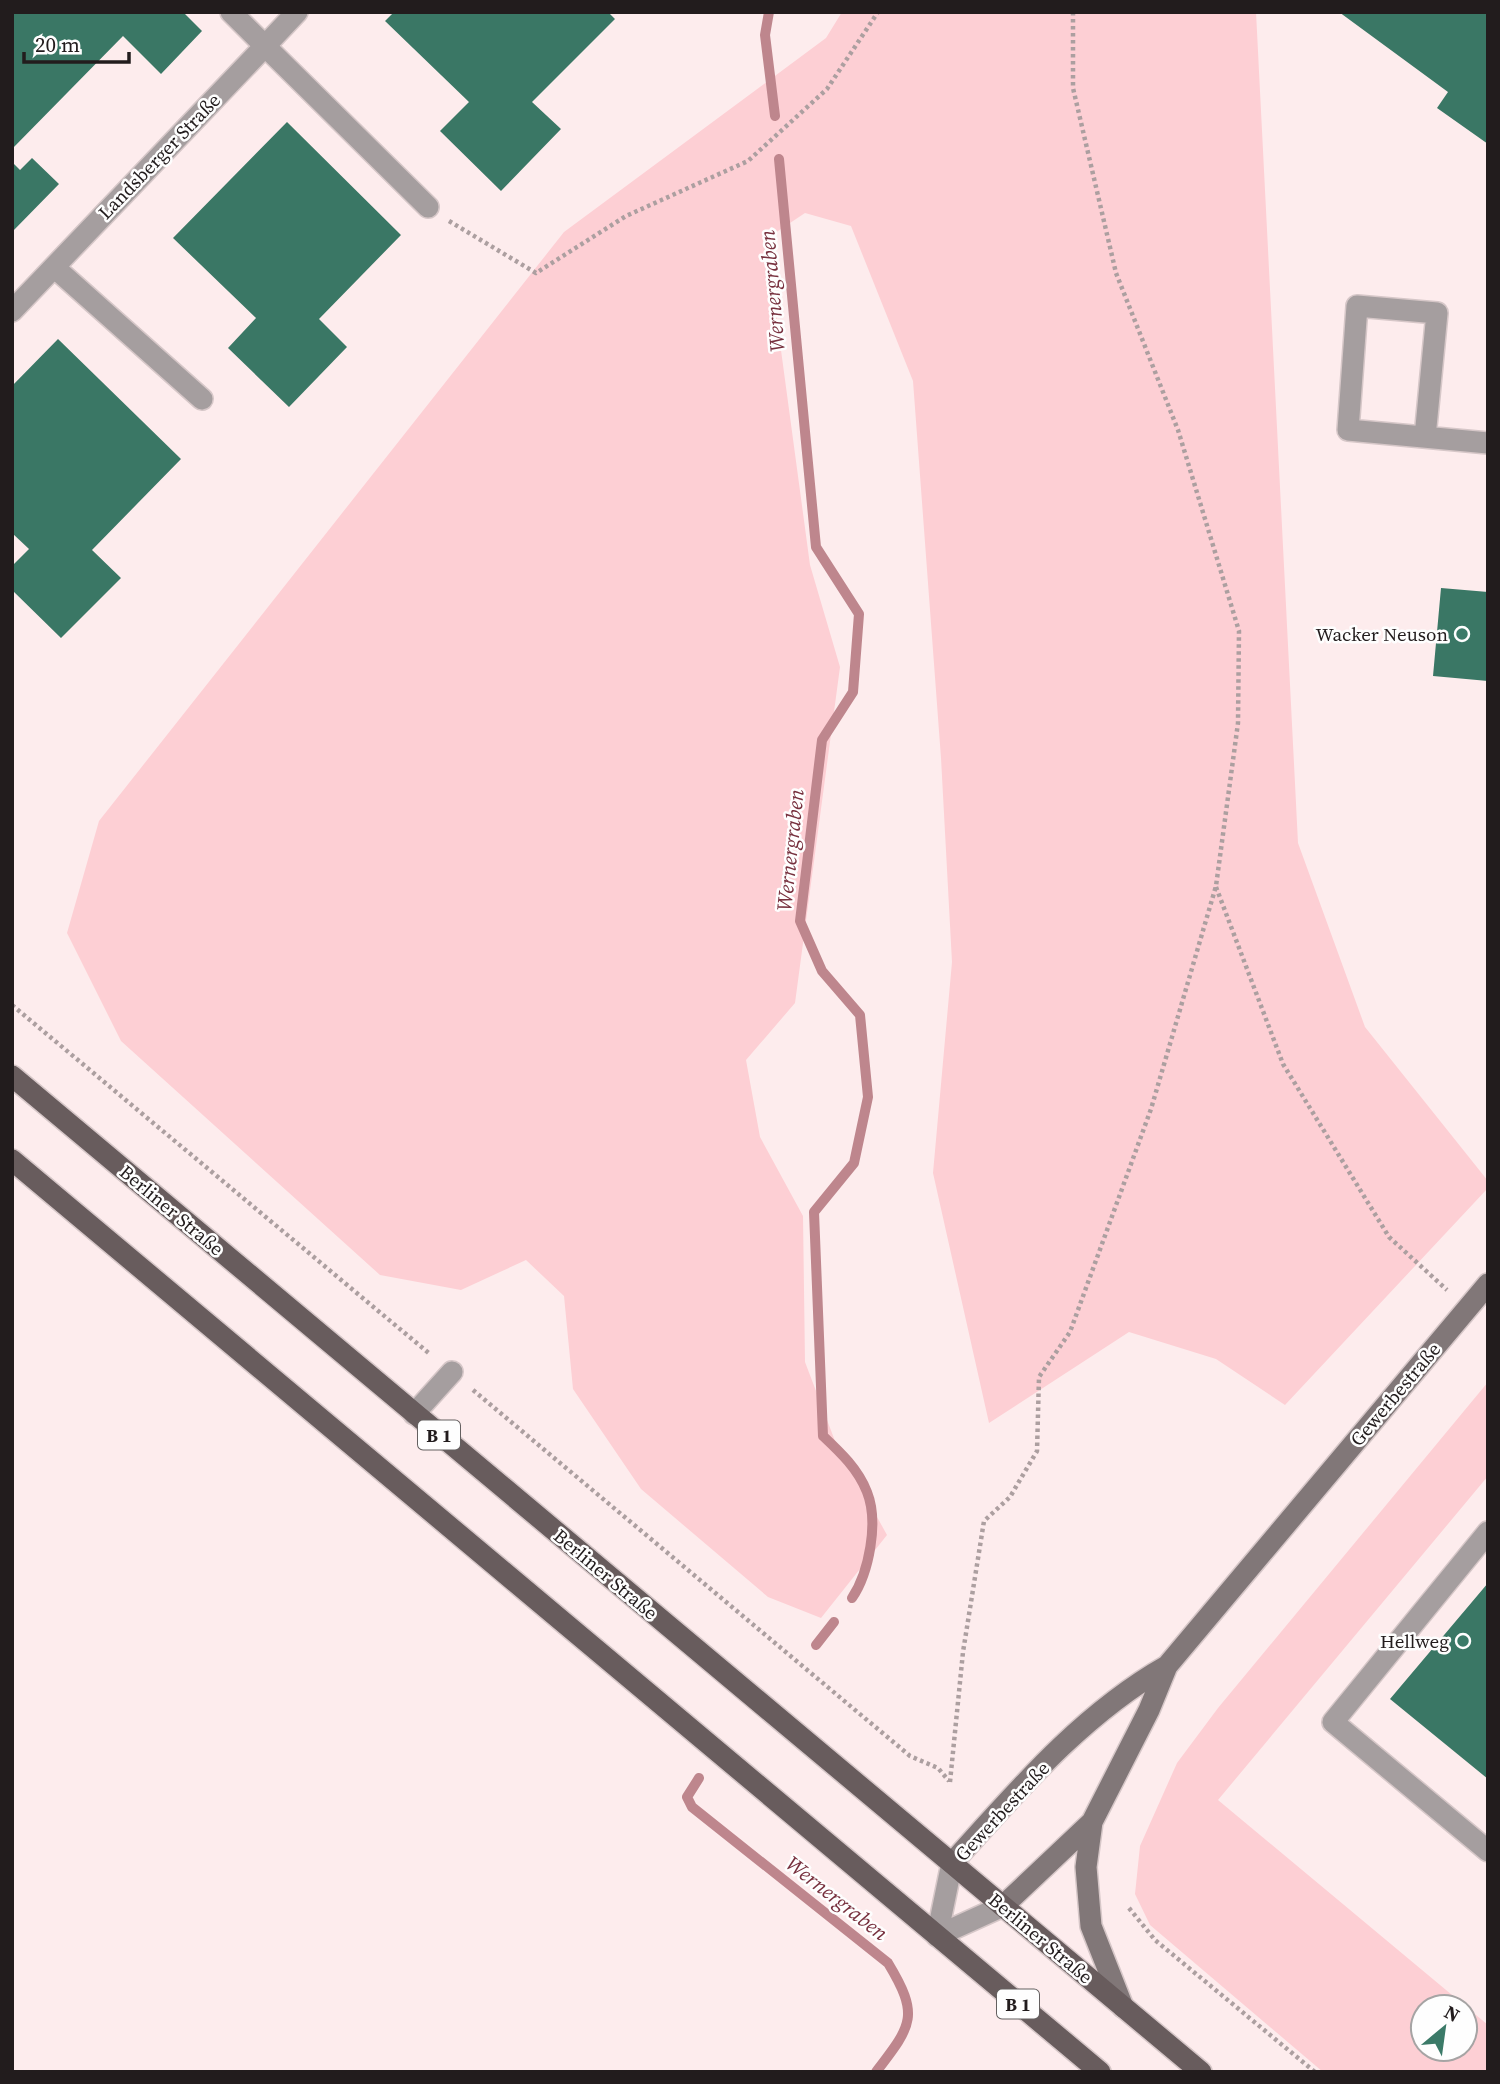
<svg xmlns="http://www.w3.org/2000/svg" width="1500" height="2084" font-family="'Source Serif 4',serif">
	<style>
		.green { fill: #fdcfd4; fill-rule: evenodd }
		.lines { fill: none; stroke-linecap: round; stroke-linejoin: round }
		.stream { stroke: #be868d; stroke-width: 10 }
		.building { fill: #3a7765 }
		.lane-casing { stroke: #d6c7c8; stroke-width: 24 }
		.street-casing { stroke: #d6c7c8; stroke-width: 24 }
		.secondary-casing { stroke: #d6c7c8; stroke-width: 24 }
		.primary-casing { stroke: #d6c7c8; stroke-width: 24 }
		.path { stroke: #ac9fa0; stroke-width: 4.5; stroke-dasharray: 3.5 3.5; stroke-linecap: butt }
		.lane { stroke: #a59e9f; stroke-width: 21 }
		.street { stroke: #a59e9f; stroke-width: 21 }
		.secondary { stroke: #817778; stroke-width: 21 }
		.primary { stroke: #685c5d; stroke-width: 21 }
		.poi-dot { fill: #3b7a68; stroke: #fefefe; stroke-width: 2.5 }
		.labels { text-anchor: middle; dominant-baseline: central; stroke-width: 5; stroke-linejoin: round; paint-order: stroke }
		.shield { fill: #fefefe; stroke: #646060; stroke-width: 2 }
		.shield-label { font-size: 18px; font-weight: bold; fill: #221c1d }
		.street-label { font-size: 19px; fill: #221c1d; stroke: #fefefe }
		.poi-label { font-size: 19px; fill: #221c1d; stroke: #fefefe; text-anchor: end }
		.water-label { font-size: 21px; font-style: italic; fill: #77303e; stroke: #fefefe }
	</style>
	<rect width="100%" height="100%" fill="#fdeced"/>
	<path class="green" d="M842 12H1256L1298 843 1365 1027 1488 1181V1188L1285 1405 1216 1359 1129 1332 989 1423 933 1173 952 962 941 758 913 381 851 226 805 213 766 239 810 565 840 667 795 1003 746 1060 760 1137 803 1216 805 1362 835 1441 887 1535 821 1618 768 1597 641 1489 573 1389 564 1296 526 1260 461 1290 380 1275 121 1041 67 933 99 821 564 232 826 38Z
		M1488 1382V1476L1218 1800 1488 2025V2072H1323L1150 1925 1135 1894 1140 1846 1177 1763 1218 1708ZM1423 2007H1465V2049H1423Z"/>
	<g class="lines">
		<path class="stream" d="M769 12 765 35 775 116
			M779 159 816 547 859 614 853 692 822 740 800 921 822 971 860 1015 868 1097 854 1163 814 1212 823 1436C841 1453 858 1469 867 1492 879 1522 869 1573 852 1598
			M816 1645 834 1622
			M699 1778 687 1797 692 1807 888 1963C920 2016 912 2025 876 2072"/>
	</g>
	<path class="building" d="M12 12H183L202 31 161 74 123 36 12 149Z
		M394 12H608L615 19 532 102 561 129 501 191 440 131 469 102 385 21Z
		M1339 12H1488V144L1437 108 1448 92Z
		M287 122 401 235 319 319 347 347 289 407 228 348 256 318 173 238Z
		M32 158 59 184 12 232V162L20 170Z
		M58 339 181 459 92 550 121 578 61 638 12 590V566L29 549 12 533V386Z
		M1441 588 1488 592V681L1433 676Z
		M1488 1583V1779L1390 1699Z"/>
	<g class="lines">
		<defs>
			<path id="lane" d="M297 12 265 46 428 207
				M54 267 202 399
				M12 311 265 46 231 12
				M1425 437 1437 313 1357 306 1348 430 1488 443
				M414 1414 452 1372
				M1488 1532 1333 1722 1488 1851"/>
			<path id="street" d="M937 1936 952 1863
				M937 1936 1003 1906"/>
			<path id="secondary" d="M1092 1822 1086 1867 1091 1926 1123 2007
				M952 1863C1017 1791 1082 1714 1167 1666
				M1003 1906 1092 1822 1149 1710 1167 1666 1488 1284"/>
			<path id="primary" d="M12 1076 1201 2072
				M12 1160 1100 2072"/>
		</defs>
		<use href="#lane" class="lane-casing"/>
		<use href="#street" class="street-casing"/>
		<use href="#secondary" class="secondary-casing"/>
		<use href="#primary" class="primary-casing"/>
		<path class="path" d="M449 221 536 273 626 216 748 161 827 89 878 12
			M1216 887 1283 1064 1389 1237 1447 1290
			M12 1005 431 1355
			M473 1390 910 1756 938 1768 949 1781
			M950 1782 963 1652 984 1521 1010 1497 1037 1451 1039 1377 1070 1332 1151 1109 1216 886 1238 723 1239 631 1178 430 1116 273 1073 88V12
			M1129 1908 1155 1940 1315 2072"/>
		<use href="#lane" class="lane"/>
		<use href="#street" class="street"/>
		<use href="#secondary" class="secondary"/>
		<use href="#primary" class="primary"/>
	</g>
	<g class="poi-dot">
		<circle cx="1462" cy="634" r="7"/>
		<circle cx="1463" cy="1641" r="7"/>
	</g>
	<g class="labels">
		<g class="shield">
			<rect x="418" y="1420.5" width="42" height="29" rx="5"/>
			<rect x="997" y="1989.5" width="42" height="29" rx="5"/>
		</g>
		<g class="shield-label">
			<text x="439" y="1435">B 1</text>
			<text x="1018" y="2004">B 1</text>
		</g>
		<g class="street-label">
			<text transform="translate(159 156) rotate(-46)">Landsberger Straße</text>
			<text transform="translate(172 1210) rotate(40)">Berliner Straße</text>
			<text transform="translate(1395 1394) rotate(-50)">Gewerbestraße</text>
			<text transform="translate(606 1574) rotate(40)">Berliner Straße</text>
			<text transform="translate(1002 1811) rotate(-47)">Gewerbestraße</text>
			<text transform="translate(1041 1938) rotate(40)">Berliner Straße</text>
		</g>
		<g class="poi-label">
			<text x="1448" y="634">Wacker Neuson</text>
			<text x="1449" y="1641">Hellweg</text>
		</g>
		<g class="water-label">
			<text transform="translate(772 291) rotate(-95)">Wernergraben</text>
			<text transform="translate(790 850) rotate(-84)">Wernergraben</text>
			<text transform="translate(837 1898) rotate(38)">Wernergraben</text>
		</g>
	</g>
	<rect width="1500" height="2084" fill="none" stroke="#221c1d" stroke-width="28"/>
	<g transform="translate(1444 2028) rotate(29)"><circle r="33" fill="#fefefe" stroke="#a6a4a4" stroke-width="2"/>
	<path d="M0-5L12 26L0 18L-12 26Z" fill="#3b7a68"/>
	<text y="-10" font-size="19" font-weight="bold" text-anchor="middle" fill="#221c1d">N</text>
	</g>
	<path d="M24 52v10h105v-10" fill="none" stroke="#221c1d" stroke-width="3.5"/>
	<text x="35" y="52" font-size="21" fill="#221c1d" stroke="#fefefe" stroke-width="5" paint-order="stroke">20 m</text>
</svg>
